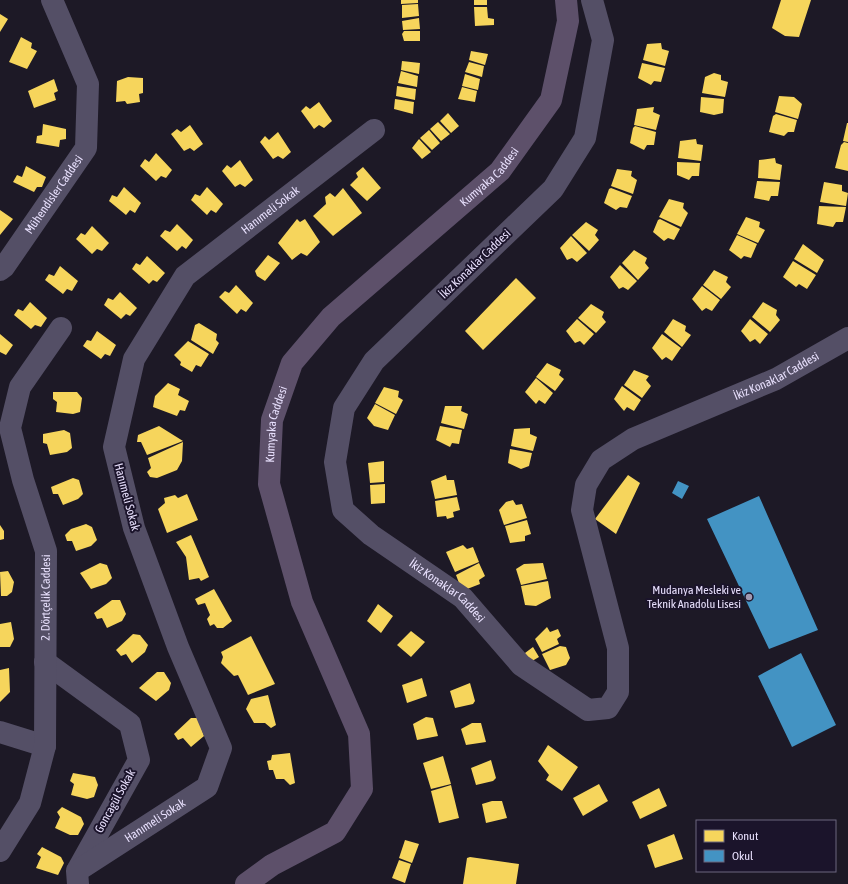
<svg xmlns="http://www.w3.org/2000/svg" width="848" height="884" font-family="'Asap Condensed',sans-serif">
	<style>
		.homes { fill: #f6d55c }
		.schools { fill: #4393c3 }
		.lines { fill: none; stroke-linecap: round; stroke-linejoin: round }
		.minor { stroke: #544f66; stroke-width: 22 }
		.major { stroke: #5d506a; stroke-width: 22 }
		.poi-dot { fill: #a19ab2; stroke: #1b142b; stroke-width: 1.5 }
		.labels { text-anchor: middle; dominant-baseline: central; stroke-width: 4; stroke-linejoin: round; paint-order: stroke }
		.street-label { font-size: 12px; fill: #e8e0fd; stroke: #1b142b }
		.poi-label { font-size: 12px; fill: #e8e0fd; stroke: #1b142b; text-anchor: end }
	</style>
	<rect width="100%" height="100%" fill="#1d1926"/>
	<path class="homes" d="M401 0H418V3L401 4Z
		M474 0H487V5H474Z
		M781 0H811L799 37 785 36 772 28Z
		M418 4 419 16 402 18V5Z
		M474 7H487L488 18 494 19V25L475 26Z
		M0 14 8 19 0 32Z
		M419 18 420 29 403 30 402 21Z
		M404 31H420V41H404L402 34Z
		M21 37 32 43 31 48 37 51 27 69 9 62Z
		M661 43 662 49 669 51 665 66 643 60 647 44Z
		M471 51 488 54 485 65 469 60Z
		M402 61 420 63 419 74 401 70Z
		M469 62 484 66 482 77 465 72Z
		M642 63 665 68 661 82 654 81 651 85 638 78Z
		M401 71 418 76 417 87 398 83Z
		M714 73 721 75V80L728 82 725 97 702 93 705 77Z
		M465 74 480 79 478 90 462 86Z
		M128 77 143 78V93L139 94 140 102 127 104 125 101 116 102 117 81Z
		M54 79 58 91 54 93 56 100 34 108 28 91Z
		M397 86 416 89 415 100 396 96Z
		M462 87 477 91 475 102 458 99Z
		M779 96 794 97 802 104 798 119 775 112Z
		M701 97 724 99 723 113 714 115 700 112Z
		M395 99 414 102 413 114 394 109Z
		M319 102 332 121 324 128 319 125 314 129 301 111 306 106 310 109Z
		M654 107 653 112 660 115 656 130 634 125 637 109Z
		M448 113 459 126 451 133 440 121Z
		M776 114 797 120 794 132H788L784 136 769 132 773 116Z
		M438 122 450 134 441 141 430 129Z
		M847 123H848V142L843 141Z
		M43 124 66 129V139L60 140 59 147 36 143 37 136 42 135Z
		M190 125 203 144 194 151 190 148 184 151 171 134 177 129 181 132Z
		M635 126 656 132 654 145H647L644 150 630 143 633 128Z
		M429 130 440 143 432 150 420 138Z
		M278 132 291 152 283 159 278 156 273 159 260 142 265 136 269 140Z
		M419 139 431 152 422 159 412 148Z
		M696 139 697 144 703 145 701 161 678 158 680 141Z
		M844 142 848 143V171L835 168 841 145Z
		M156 153 172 170 166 178 161 176 156 181 140 166 145 159 149 162Z
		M775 158 776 163 782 165 780 180 758 178 759 160Z
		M240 160 253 180 245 187 240 184 235 187 222 171 227 165 231 168Z
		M677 162 700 163 699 176H692L689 180 677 175Z
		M26 166 46 177 42 187H37L34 192 13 182 17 175 22 177Z
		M363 167 381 188 367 201 350 185 358 177 356 173Z
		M617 169 632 171 631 176 637 180 633 194 611 186Z
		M757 181 780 182 778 196H771L769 201 754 198Z
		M824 182 842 185V191L848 193 846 206 820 202Z
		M124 187 141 203 135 213 130 210 126 215 109 201 112 195 117 197Z
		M207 187 223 204 216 213 211 210 207 215 191 200 195 194 200 196Z
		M343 188 362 213 333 236 313 216 326 204 325 197 330 193 335 197Z
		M611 188 632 196 627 208 620 207 616 210 604 203 609 189Z
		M669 199 684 203 683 208 688 213 681 227 659 217Z
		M819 206 846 207 843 222H836L833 227 817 224Z
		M0 210 13 219 0 235Z
		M746 217 760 222 759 227 765 230 758 243 737 234Z
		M297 219 300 222 305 219 320 242 307 256 301 253 292 260 278 243Z
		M660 219 680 229 674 240 668 238 664 241 653 232 658 220Z
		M586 222 598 230 595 235 599 240 589 251 572 235Z
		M177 224 193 240 186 249 182 246 177 251 160 236 165 230 170 232Z
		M92 226 109 243 102 251 97 249 92 254 76 239 81 233 85 235Z
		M737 235 757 244 751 258 744 256 741 259 729 250Z
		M571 236 587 253 577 262 572 258 567 260 560 248Z
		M803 244 824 260 817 273 794 259Z
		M634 250 647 258 645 263 649 268 638 280 622 263Z
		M268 255 280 263 265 281 257 276 255 271Z
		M147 256 165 273 157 282 153 280 149 284 132 269 136 263 140 265Z
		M793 261 816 275 807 289 799 284 796 287 783 277Z
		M620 265 637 281 628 290 623 287 619 289 610 277Z
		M60 266 78 281 72 291 67 289 63 294 45 280 49 274 54 276Z
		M714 270 728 277 726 282 731 287 721 299 703 285Z
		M516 278 536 298 483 350 465 331Z
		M236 285 253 303 246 312 241 309 237 314 219 297 225 291 229 293Z
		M702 286 720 300 712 311 706 308 702 311 692 299Z
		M120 292 137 308 130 316 126 314 121 319 104 305 108 298 113 300Z
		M30 302 47 318 41 327 35 325 31 329 14 315 18 309 23 311Z
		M763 302 777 310 776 315 780 320 770 332 752 317Z
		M591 304 604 312 602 317 606 322 596 333 578 318Z
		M577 319 594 334 584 345 580 341 575 343 566 331Z
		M673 319 686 326 685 331 691 335 682 347 664 332Z
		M750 319 768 334 760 344 755 339 750 342 741 331Z
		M199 323 217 334 216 340 219 343 213 354 191 340 195 325Z
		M97 331 116 345 110 356 105 354 101 359 83 346 87 340 91 341Z
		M0 334 13 345 6 355 0 352Z
		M662 334 681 348 672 361 666 357 662 360 652 348Z
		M188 341 209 354 201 367 196 365 192 372 180 365 181 362 174 355Z
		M547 363 561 370 559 375 564 379 555 391 536 377Z
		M634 370 649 376 646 380 651 386 642 398 624 385Z
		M536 378 553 393 545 404 539 400 536 404 525 392Z
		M168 383 180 389 178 395 189 401 185 411 180 410 177 416 153 407 155 396Z
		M622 386 641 400 634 411 627 407 624 411 614 399Z
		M384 387 399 391 398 397 403 400 396 414 375 403Z
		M53 392H77L82 398 80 412 73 414 56 412 57 402 53 399Z
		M375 404 395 415 388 430 374 426 367 418Z
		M445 406H462L461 411 468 414 464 429 441 423Z
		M159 426 183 441 147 455 141 442H137L138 435Z
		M440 426 462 430 459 444 452 443 450 447 436 440Z
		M530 428V434L537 437 533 451 511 446 514 429Z
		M64 430 70 433 72 448 67 452 50 455 47 444 43 443V434Z
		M183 442 182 461 177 470 157 478 150 477 147 472 151 468 148 458Z
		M510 449 532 453 529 466 521 469 508 463Z
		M384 461V482L370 483 368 463Z
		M446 475 447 480H454L457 495 435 499 431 481Z
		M628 475 640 483 616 534 595 519Z
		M73 478 79 480 83 494 78 499 63 505 58 494H53L51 487Z
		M385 484V503L371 504 370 485Z
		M187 494 198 520 167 533 158 509 165 503 164 498 175 495 178 498Z
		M457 497 460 510 453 512 454 517 447 519 446 516 437 517 435 501Z
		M513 500 516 505 522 504 527 518 504 525 499 510 506 502Z
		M527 520 531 534 525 536V541L510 543 505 526Z
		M86 524 92 527 97 540 91 546 76 551 72 541H67L65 535 71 529Z
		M0 525 4 531V539L0 540Z
		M191 535 209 577 201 581 199 578 189 580 186 557 176 542Z
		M463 545 467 549 473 547 479 562 455 572 446 552Z
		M100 563 107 565 112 578 106 584 91 589 80 573Z
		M479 563 485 576 479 580 480 584 462 591 456 575Z
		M543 563 547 579 521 585 516 569 524 564Z
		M8 571 14 582 12 592 7 596H1L0 572Z
		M548 581 551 598 536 606 525 605 521 586Z
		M214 589 232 621 223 628H217L214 624 210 626 207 619 210 615 205 603 198 605 195 599Z
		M112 600H120L126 614 122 621 107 628 102 618 97 619 94 613Z
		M378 604 393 616 381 633 367 621Z
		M11 622 14 639 10 647H0V624Z
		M547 627 550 632 558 629 561 636 557 639 559 644 542 652 535 639Z
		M411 631 425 642 411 657 397 645Z
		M133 634 140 635 148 645 145 652 132 663 126 654 121 656 116 650Z
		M251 636 275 684 248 695 238 675 234 676 221 663 223 657 221 652Z
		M560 646 566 647 570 658 566 665 550 670 542 654Z
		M533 647 539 657 527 664 521 656Z
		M9 668 10 692 0 702V670Z
		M157 672H164L171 683 169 690 156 701 139 688Z
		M422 678 427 696 407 703 402 685Z
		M470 683 475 701 473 704 455 708 450 691Z
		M268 695 276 725 271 728 265 723H254L246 709 251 699Z
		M426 717 433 718 438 736 417 740 413 724Z
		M191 718H198L204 736 191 747 183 738 178 740 174 734Z
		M472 723H481L486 742 466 745 461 729Z
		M548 745 578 767 562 791 546 780 549 775 538 761Z
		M290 753 295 783 290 785 284 779H276L273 770H269L267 761 271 760 272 755Z
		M443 756 451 784 431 789 423 763Z
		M491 760 496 778 493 781 476 785 471 768Z
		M73 773 95 777 98 785 94 797 87 799 71 795 74 784 70 781Z
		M599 784 608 801 583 816 573 798Z
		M451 785 459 818 439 823 431 791Z
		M659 788 667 806 640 819 632 802Z
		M492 801H502L507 818 486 823 482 804Z
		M62 807 81 817 84 824 78 835H70L55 828 60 817 57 812Z
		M674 834 683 859 655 868 647 845Z
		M405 840 419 844 412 863 399 858Z
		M42 847 61 857 64 863 58 875 36 868 41 857 37 854Z
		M470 857 519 864 516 884H463L467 858Z
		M399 860 411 864 405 883 392 878Z"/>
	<path class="schools" d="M678 481 689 486 682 499 672 493Z
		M759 496 818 630 769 649 707 519Z
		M801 653 836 725 792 747 758 676Z"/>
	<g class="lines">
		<g class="minor">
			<path id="s1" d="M592 0 603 40 585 138 553 189 374 361 344 408 335 462 343 510 371 535 463 598 521 665 588 710 608 708 618 692V648L582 510 586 485 601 460 633 439 776 379 848 338"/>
			<path id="s2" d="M0 270 4 267 86 148 88 84 52 0"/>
			<path d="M45 662 130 724 139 760 78 869"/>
			<path d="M0 732 45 746"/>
			<path id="s3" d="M0 851 30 803 45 746 46 551 23 480 10 428 20 387 61 328"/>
			<path id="s4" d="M78 884 77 871 207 787 221 748 178 647 134 528 114 447 134 359 185 276 374 130"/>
		</g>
		<path class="major" id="s5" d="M246 884 272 865 335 832 362 789 359 734 302 602 269 484 272 420 292 363 331 317 500 171 551 100 568 21 566 0"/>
	</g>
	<circle class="poi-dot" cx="749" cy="597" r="4"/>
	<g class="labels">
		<g class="street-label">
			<text stroke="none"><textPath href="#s5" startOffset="872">Kumyaka Caddesi</textPath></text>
			<text stroke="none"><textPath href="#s2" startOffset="93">Mühendisler Caddesi</textPath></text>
			<text stroke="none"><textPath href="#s4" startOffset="825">Hanımeli Sokak</textPath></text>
			<text transform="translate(475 264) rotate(-44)">İkiz Konaklar Caddesi</text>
			<text stroke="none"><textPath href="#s1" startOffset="1402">İkiz Konaklar Caddesi</textPath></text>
			<text stroke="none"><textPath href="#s5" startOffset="536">Kumyaka Caddesi</textPath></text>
			<text transform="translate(127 497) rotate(75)">Hanımeli Sokak</text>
			<text stroke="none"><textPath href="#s1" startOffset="741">İkiz Konaklar Caddesi</textPath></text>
			<text stroke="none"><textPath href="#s3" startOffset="264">2. Dörtçelik Caddesi</textPath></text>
			<text transform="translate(115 801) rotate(-61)">Goncagül Sokak</text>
			<text stroke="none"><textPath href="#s4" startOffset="106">Hanımeli Sokak</textPath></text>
		</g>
		<g class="poi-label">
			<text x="741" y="590">Mudanya Mesleki ve<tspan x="741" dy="14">Teknik Anadolu Lisesi</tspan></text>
		</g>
	</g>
	<rect x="696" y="820" width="140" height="52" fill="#1b142b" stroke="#6d667f"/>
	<rect x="704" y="830" width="20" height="12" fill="#f6d55c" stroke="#6d667f"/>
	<text x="732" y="840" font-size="12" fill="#e8e0fd">Konut</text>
	<rect x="704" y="850" width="20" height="12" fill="#4393c3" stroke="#6d667f"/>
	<text x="732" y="860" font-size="12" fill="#e8e0fd">Okul</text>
</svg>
